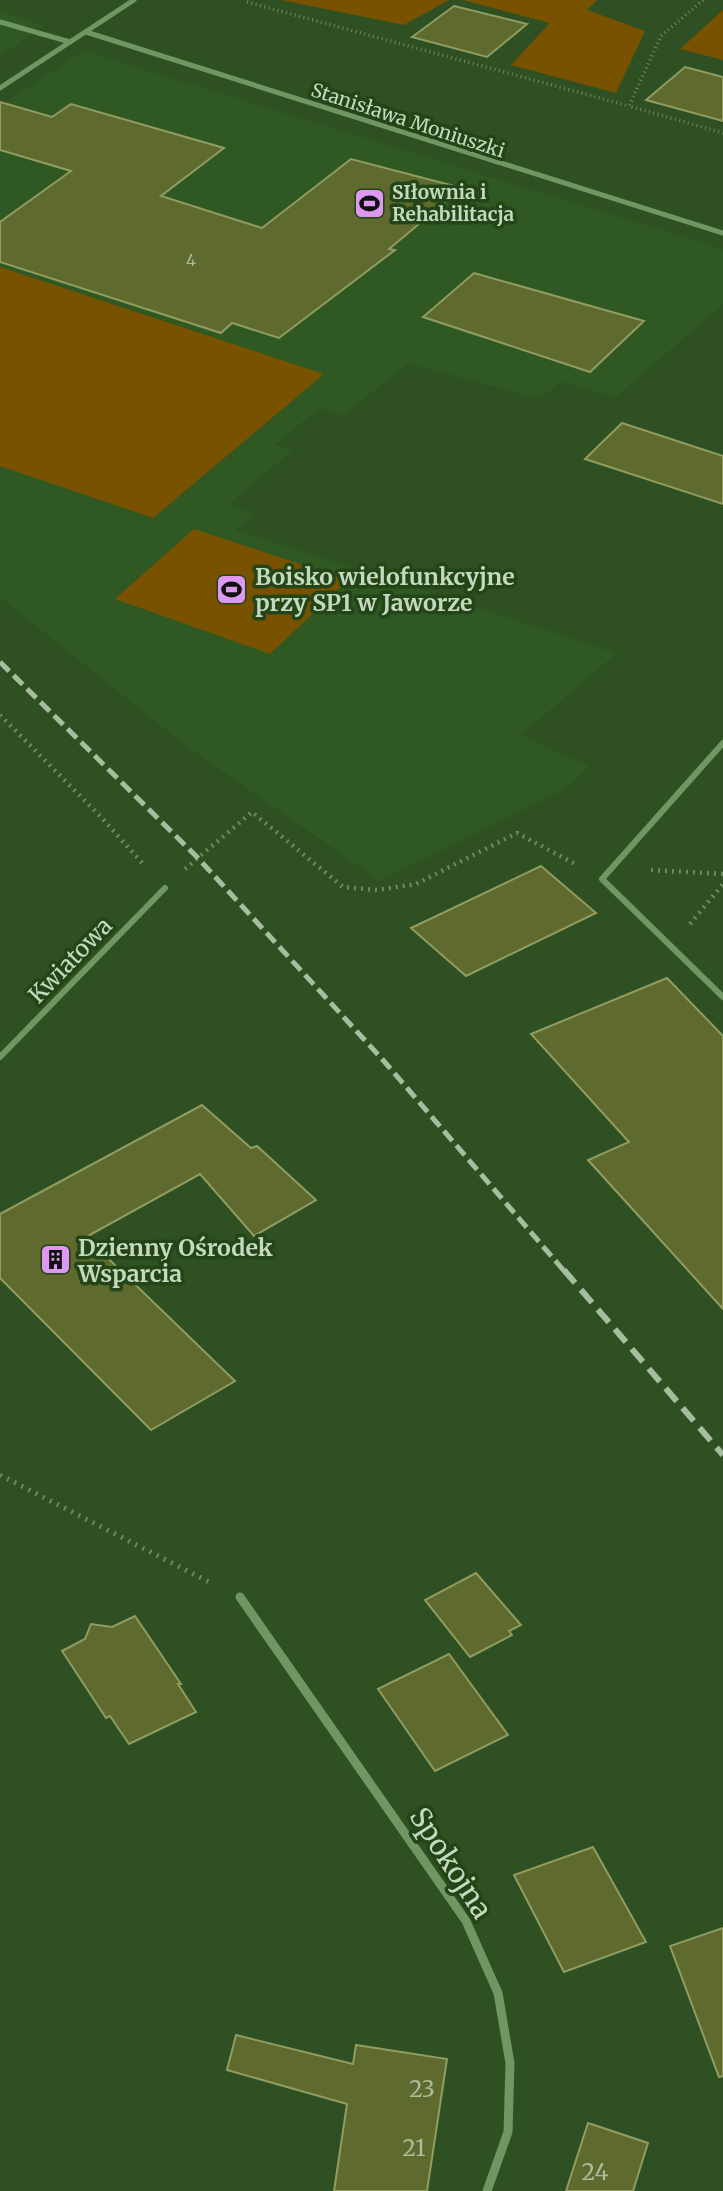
<svg xmlns="http://www.w3.org/2000/svg" width="723" height="2191" font-family="Merriweather,serif">
	<style>
		.built { fill: #305822 }
		.green { fill: #795200 }
		.building { fill: #5f6a2f; stroke: #909c60; stroke-width: 2 }
		.lines { fill: none; stroke-linecap: round; stroke-linejoin: round }
		.path-far2 { stroke: #6e8a64; stroke-width: 3.5; stroke-dasharray: 1 3.5; stroke-linecap: butt }
		.path-far1 { stroke: #6e8a64; stroke-width: 4.5; stroke-dasharray: 2 5; stroke-linecap: butt }
		.path { stroke: #6e8a64; stroke-width: 5; stroke-dasharray: 2 6; stroke-linecap: butt }
		.minor-far2 { stroke: #709664; stroke-width: 5 }
		.minor-far1 { stroke: #709664; stroke-width: 6 }
		.minor { stroke: #709664; stroke-width: 9 }
		.rail-far1 { stroke: #a6bd9f; stroke-width: 5; stroke-dasharray: 13 6; stroke-linecap: butt }
		.rail { stroke: #a6bd9f; stroke-width: 6; stroke-dasharray: 17 9; stroke-linecap: butt }
		.labels { text-anchor: middle; dominant-baseline: central; stroke-width: 7; stroke-linejoin: round; paint-order: stroke }
		.far-number-label { font-size: 16px; fill: #abbd9a }
		.far-street-label { font-size: 19px; fill: #c4d9be; stroke: #234517 }
		.far-poi-label { font-size: 19px; font-weight: bold; fill: #c4d9be; stroke: #234517; text-anchor: start }
		.poi-label { font-size: 23px; font-weight: bold; fill: #c4d9be; stroke: #234517; text-anchor: start }
		.street-label { font-size: 23px; fill: #c4d9be; stroke: #234517 }
		.near-number-label { font-size: 23px; fill: #abbd9a }
		.near-street-label { font-size: 28px; fill: #c4d9be; stroke: #234517 }
	</style>
	<rect width="100%" height="100%" fill="#2e5022"/>
	<path class="built" d="M0 11 44 26 0 56Z
		M84 51 723 249V304L616 397 561 382 539 399 408 363 344 415 319 408 275 445 293 450 229 504 254 514 236 530 617 653 521 735 589 766 564 790 380 881 188 747 0 597V106Z"/>
	<path class="green" d="M281 0H449L404 25Z
		M463 0H597L587 10 645 31 616 93 511 65 550 23Z
		M723 10V60L680 49Z
		M0 267 324 374 153 518 0 466Z
		M194 529 348 580 270 654 115 599Z"/>
	<path class="building" d="M454 6 527 24 487 57 412 37Z
		M685 67 723 77V121L646 100Z
		M0 102 52 117 71 104 224 148 161 196 262 228 351 159 462 188 389 249 395 250 279 338 232 323 221 333 0 262V222L71 171 0 150Z
		M474 273 644 321 590 372 423 317Z
		M622 423 723 456V504L585 459Z
		M541 866 596 913 466 976 411 928Z
		M667 978 723 1036V1309L588 1160 629 1142 531 1034Z
		M202 1105 251 1148 257 1146 316 1200 254 1236 200 1174 86 1237 235 1381 151 1430 0 1278V1214Z
		M476 1573 521 1625 509 1631 512 1635 470 1657 425 1600Z
		M135 1616 181 1684H178L196 1712 129 1744 110 1716 106 1718 62 1651 85 1639 91 1624 112 1627Z
		M449 1654 508 1735 435 1771 378 1689Z
		M593 1847 646 1942 564 1972 514 1875Z
		M723 1928V2076L719 2077 670 1946Z
		M236 2035 353 2064 356 2045 447 2059 427 2191H334L347 2104 227 2070Z
		M588 2123 648 2143 633 2191H566Z"/>
	<g class="lines">
		<path class="path-far2" d="M703 0 661 36 629 106 723 133
			M247 2 629 106"/>
		<path class="path-far1" d="M0 715 100 816 145 866
			M185 869 252 812 343 887 377 890 416 884 517 833 577 865
			M651 870 723 874
			M690 924 723 884"/>
		<path class="path" d="M0 1475 211 1583"/>
		<path class="minor-far2" d="M0 22 70 42
			M86 32 723 233
			M0 88 134 0"/>
		<path class="minor-far1" d="M723 743 602 879 723 997
			M0 1057 165 888"/>
		<path class="minor" d="M240 1597 466 1921 498 1993 510 2063 508 2132 487 2191"/>
		<path class="rail-far1" d="M0 662 197 857 383 1060 565 1272"/>
		<path class="rail" d="M564 1270 723 1455"/>
	</g>
	<defs>
		<symbol id="stadium-square" viewBox="-11 -11 22 22"><rect x="-9" y="-9" width="18" height="18" rx="4" fill="#de98f2" stroke="#234517"/><path d="M0-5a6.5 5 0 1 0 0 10a6.5 5 0 1 0 0-10ZM-3.5-1.8h7v3.6h-7Z" fill="#111"/></symbol>
		<symbol id="building-square" viewBox="-11 -11 22 22"><rect x="-9" y="-9" width="18" height="18" rx="4" fill="#de98f2" stroke="#234517"/><path d="M-4-6H4V6H1V3H-1V6H-4ZM-2.5-4.3h1.7v1.8h-1.7ZM.8-4.3h1.7v1.8H.8ZM-2.5-1h1.7V.8h-1.7ZM.8-1h1.7V.8H.8Z" fill="#111"/></symbol>
	</defs>
	<g fill-rule="evenodd">
		<use href="#stadium-square" x="352" y="186" width="35" height="35"/>
		<use href="#stadium-square" x="214" y="572" width="35" height="35"/>
		<use href="#building-square" x="38" y="1242" width="35" height="35"/>
	</g>
	<g class="labels">
		<g class="far-number-label">
			<text x="191" y="260">4</text>
		</g>
		<g class="far-street-label">
			<text transform="translate(408 120) rotate(18)">Stanisława Moniuszki</text>
		</g>
		<g class="far-poi-label">
			<text x="392" y="192">SIłownia i<tspan x="392" dy="22">Rehabilitacja</tspan></text>
		</g>
		<g class="poi-label">
			<text x="255" y="576">Boisko wielofunkcyjne<tspan x="255" dy="26">przy SP1 w Jaworze</tspan></text>
			<text x="78" y="1247">Dzienny Ośrodek<tspan x="78" dy="26">Wsparcia</tspan></text>
		</g>
		<g class="street-label">
			<text transform="translate(70 960) rotate(-46)">Kwiatowa</text>
		</g>
		<g class="near-number-label">
			<text x="422" y="2088">23</text>
			<text x="414" y="2147">21</text>
			<text x="595" y="2171">24</text>
		</g>
		<g class="near-street-label">
			<text transform="translate(451 1863) rotate(57)">Spokojna</text>
		</g>
	</g>
</svg>
